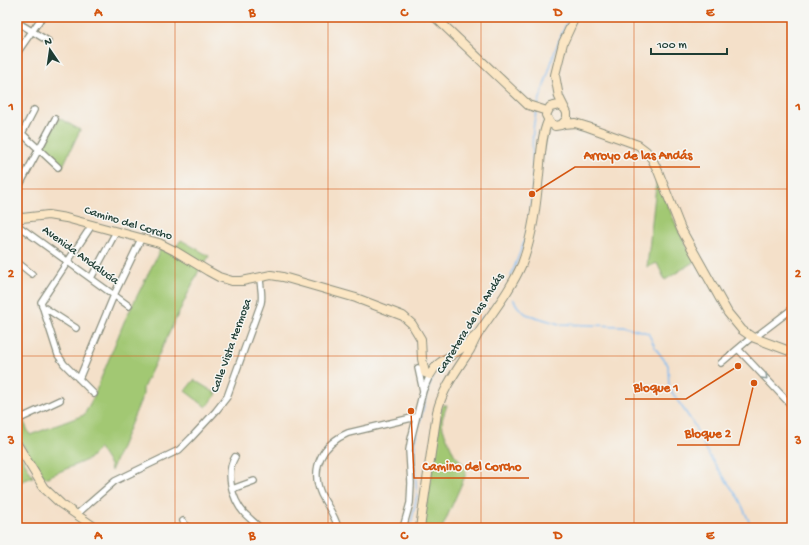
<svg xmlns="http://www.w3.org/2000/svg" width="809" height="545" font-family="'Gochi Hand',sans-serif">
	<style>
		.green { fill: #a2c873; stroke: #608254 }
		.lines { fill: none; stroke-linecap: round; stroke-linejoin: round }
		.stream { stroke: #7fbbf1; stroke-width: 1.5 }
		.street-casing { stroke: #8a8e7e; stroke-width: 8 }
		.secondary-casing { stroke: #8a8e7e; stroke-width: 10 }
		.street { stroke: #fff; stroke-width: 5.5 }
		.secondary { stroke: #fbe6c4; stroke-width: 8 }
		.oneway { stroke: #8f9e9a }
		.grid { fill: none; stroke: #d45610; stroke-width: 1; stroke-opacity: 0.55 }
		.labels { text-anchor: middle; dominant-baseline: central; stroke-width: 3; stroke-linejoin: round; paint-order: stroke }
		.street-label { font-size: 12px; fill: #1f3d34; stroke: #f6f6f2 }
		.leader { fill: none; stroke: #d45610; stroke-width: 1.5 }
		.callout-dot { fill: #d45610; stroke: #f6f6f2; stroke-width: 1.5 }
		.callout-label { font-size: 13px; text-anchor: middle; font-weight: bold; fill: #d45610; stroke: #f6f6f2; stroke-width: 3; stroke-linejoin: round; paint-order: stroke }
		.neatline { fill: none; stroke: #d45610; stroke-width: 1.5 }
		.grid-label { font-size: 13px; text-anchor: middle; font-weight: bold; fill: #d45610 }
	</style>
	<rect width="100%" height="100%" fill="#f6f6f2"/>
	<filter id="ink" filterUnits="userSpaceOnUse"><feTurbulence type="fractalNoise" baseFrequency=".025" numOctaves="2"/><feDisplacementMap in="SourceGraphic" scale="8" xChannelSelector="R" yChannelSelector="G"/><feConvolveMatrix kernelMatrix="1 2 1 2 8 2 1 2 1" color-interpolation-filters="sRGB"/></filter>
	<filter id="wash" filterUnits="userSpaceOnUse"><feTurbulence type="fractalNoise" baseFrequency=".012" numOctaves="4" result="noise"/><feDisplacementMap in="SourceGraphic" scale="16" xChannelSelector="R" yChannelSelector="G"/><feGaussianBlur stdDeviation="0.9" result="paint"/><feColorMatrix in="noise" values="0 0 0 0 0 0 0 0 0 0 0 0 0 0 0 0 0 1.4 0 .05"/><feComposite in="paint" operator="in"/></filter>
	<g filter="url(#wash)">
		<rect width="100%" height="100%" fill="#f4e0c9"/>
		<path class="green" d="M59 118 80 130 62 168 43 148Z
			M657 177C668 206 679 235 695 261L665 280 657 263 647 267Z
			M181 240 209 256 204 265 175 248Z
			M161 248 200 268 143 388V395L111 471 110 465 99 448 89 459 45 478C37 470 21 443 17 433 17 430 17 426 17 423L23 420 30 435 84 415 93 398 124 322Z
			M194 380 217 394 206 407 185 391Z
			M442 405H447L442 420 443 429 454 454 465 466 466 474 442 528H423Z
			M17 449 33 477 17 483Z"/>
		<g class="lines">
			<path class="stream" d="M538 105 556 48 569 17
				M511 276C516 262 522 249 526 235 529 222 531 209 532 196 535 168 529 140 536 113
				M513 299 518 307 526 314 559 324 623 326 648 333 656 349 668 365 669 388 693 423 710 457 739 499 752 528
				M456 348 484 316
				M410 528 417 495 414 460 415 440 428 389 433 377"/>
		</g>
	</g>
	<g filter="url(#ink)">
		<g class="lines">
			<defs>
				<path id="street" d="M17 22 48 41
					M17 53 42 17
					M17 129 58 167
					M17 143 34 110
					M17 190 55 119
					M17 225 129 306
					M92 225 41 302 58 355 64 364 94 394
					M17 262 32 274
					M91 278 116 232
					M42 306 76 328
					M754 338 792 309
					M738 349 792 406
					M721 363 752 337
					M418 368 423 391
					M79 379 114 295 141 239
					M17 420 60 400
					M235 457C225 473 232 499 244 513 249 518 255 523 260 528
					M232 489 254 481
					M76 515 115 481 179 450 191 438 216 411 227 397 261 303C263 294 260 287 260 277
					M183 521 185 525 189 528
					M338 528C335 515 327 506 321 494 310 468 322 444 348 433L416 417
					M403 528 410 503 411 483 409 450 411 439 423 391 430 375"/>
				<path id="secondary" d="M435 17 528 105 547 111
					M564 108 559 105 550 107 546 115 550 123 555 126 561 125 567 119V113L559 97 555 75 563 43 575 17
					M563 124 575 123 588 127 638 145 646 151 652 159 658 171 681 229 728 313 742 330 752 337 792 352
					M17 216 22 218 48 215 66 218 159 243 175 251 208 271 219 277 232 281H242L271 275 283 277 356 298 403 316 412 324 421 339 422 359 425 373 430 375C437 362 443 361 455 353 464 348 471 339 479 333
					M17 444 44 488 61 504 96 528
					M420 528 437 412C443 388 457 370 470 350 473 344 476 337 480 331 495 309 511 289 522 264 533 235 536 206 539 175 541 157 541 137 548 121"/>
			</defs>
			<use href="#street" class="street-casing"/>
			<use href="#secondary" class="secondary-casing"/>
			<use href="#street" class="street"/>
			<use href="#secondary" class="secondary"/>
		</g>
		<defs><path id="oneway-chevron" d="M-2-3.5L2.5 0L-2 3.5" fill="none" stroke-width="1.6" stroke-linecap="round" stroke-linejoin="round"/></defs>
		<use class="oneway" href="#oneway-chevron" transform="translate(765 377) rotate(46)"/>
	</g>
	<path class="grid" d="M175 17V528M328 17V528M481 17V528M634 17V528M17 189H792M17 356H792"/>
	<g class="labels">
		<g class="street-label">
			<text transform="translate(128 224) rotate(17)">Camino del Corcho</text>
			<text transform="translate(80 256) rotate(36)">Avenida Andalucía</text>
			<text transform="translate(471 324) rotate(-58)">Carretera de las Andás</text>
			<text transform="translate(232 346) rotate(-70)">Calle Vista Hermosa</text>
		</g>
	</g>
	<path class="leader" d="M532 194L575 167H700M738 366L686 399H625M754 383L739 445H677M411 411L414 478H529"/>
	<g class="callout-dot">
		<circle cx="532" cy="194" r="4"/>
		<circle cx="738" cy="366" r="4"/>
		<circle cx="754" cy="383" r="4"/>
		<circle cx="411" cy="411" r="4"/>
	</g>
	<g class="callout-label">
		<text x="638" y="159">Arroyo de las Andás</text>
		<text x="656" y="391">Bloque 1</text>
		<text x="708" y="437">Bloque 2</text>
		<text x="472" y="470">Camino del Corcho</text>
	</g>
	<rect width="809" height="545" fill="none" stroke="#f6f6f2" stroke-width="44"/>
	<g transform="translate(50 50) rotate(347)" stroke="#f6f6f2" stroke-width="3" paint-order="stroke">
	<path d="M0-3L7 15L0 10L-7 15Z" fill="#1f3d34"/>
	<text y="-6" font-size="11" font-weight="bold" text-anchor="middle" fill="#1f3d34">N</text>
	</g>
	<path d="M651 48v6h76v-6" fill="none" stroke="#1f3d34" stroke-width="2"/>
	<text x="657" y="48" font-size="12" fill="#1f3d34" stroke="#f6f6f2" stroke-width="3" paint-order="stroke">100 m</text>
	<rect x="22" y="22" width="765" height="501" class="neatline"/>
	<g class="grid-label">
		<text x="98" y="16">A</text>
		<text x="252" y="16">B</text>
		<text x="404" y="16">C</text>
		<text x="558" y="16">D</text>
		<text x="710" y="16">E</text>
		<text x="11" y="110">1</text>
		<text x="798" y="110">1</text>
		<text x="11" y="277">2</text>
		<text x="798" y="277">2</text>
		<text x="11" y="444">3</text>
		<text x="798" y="444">3</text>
		<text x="98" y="539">A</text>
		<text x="252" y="539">B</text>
		<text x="404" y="539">C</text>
		<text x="558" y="539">D</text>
		<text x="710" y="539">E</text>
	</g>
</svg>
